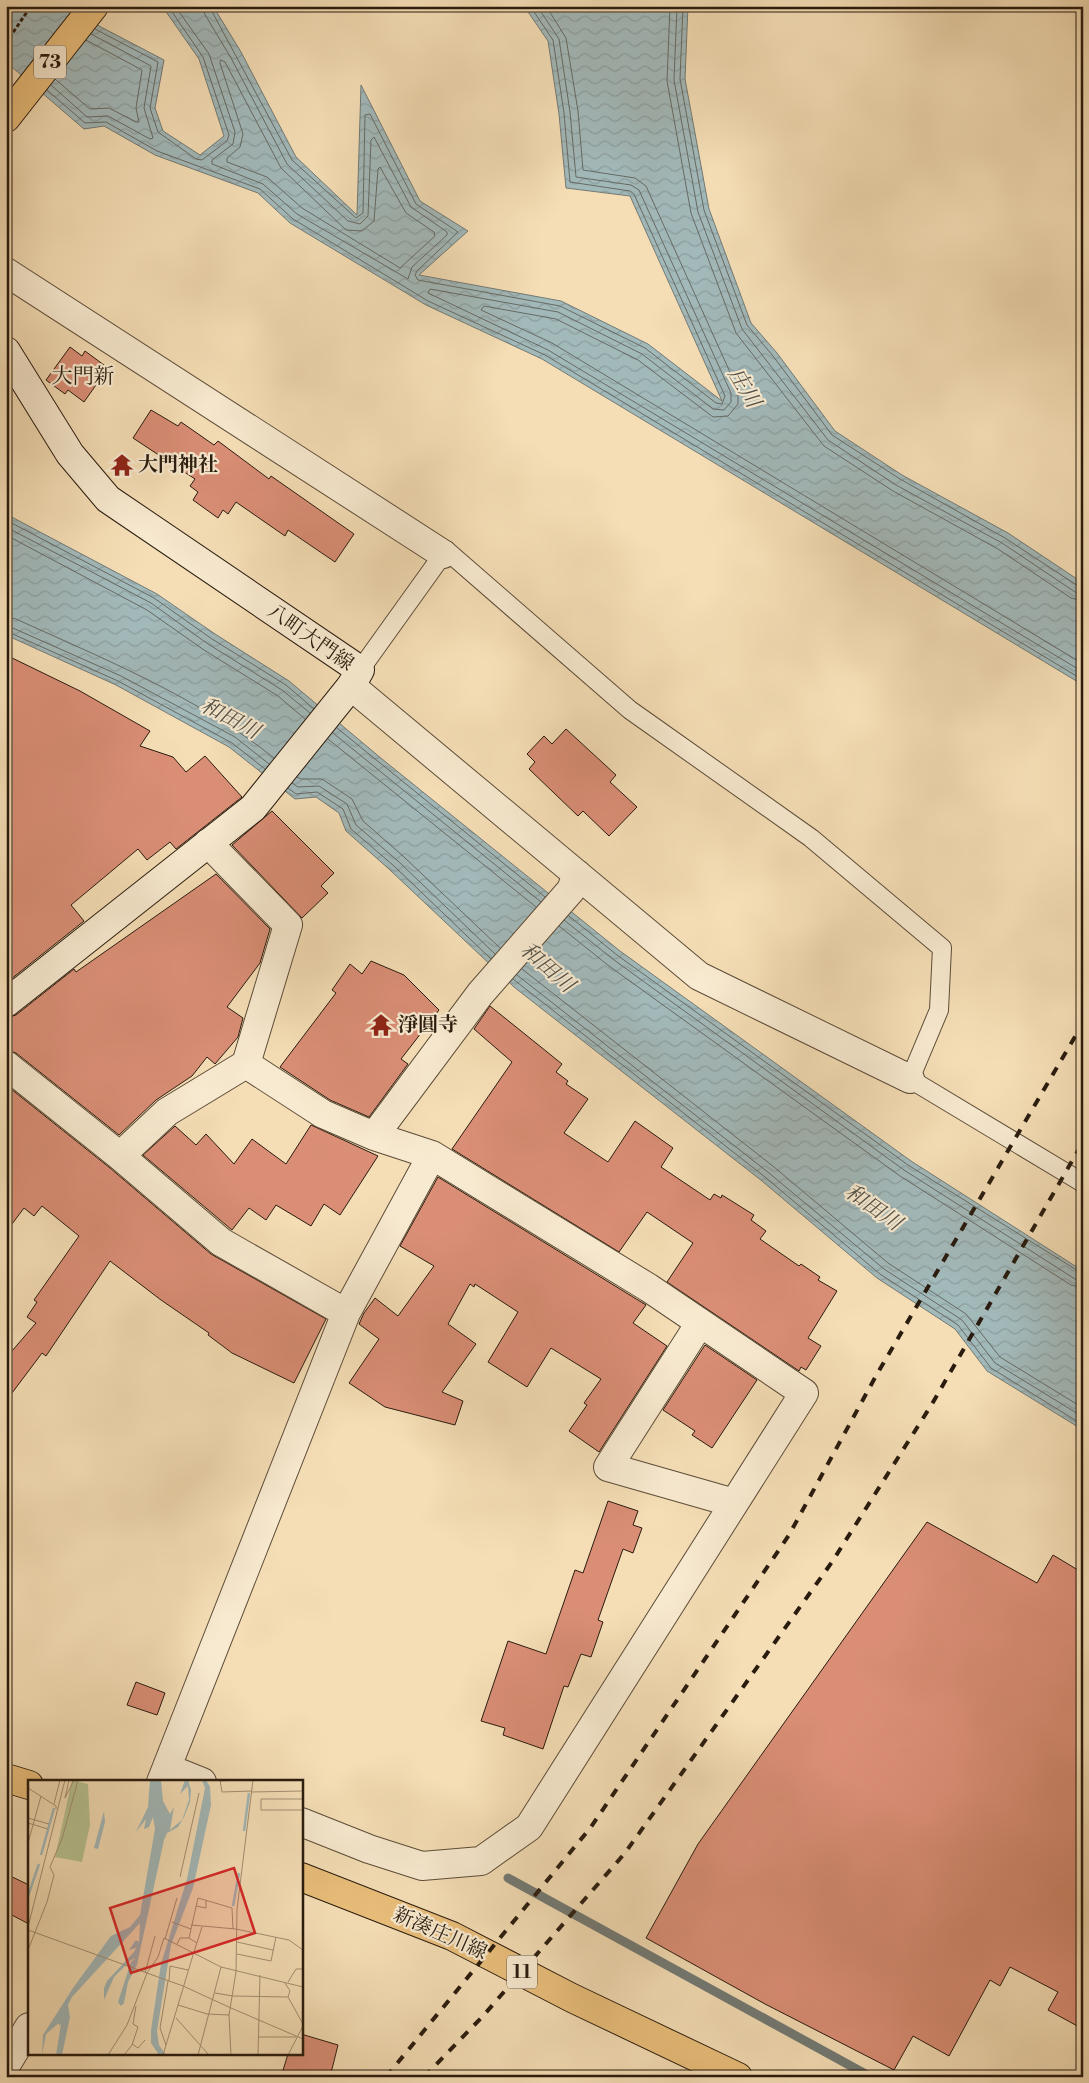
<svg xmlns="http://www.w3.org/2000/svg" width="1089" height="2083" font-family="'Libre Bodoni','Noto Serif JP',serif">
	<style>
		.water { fill: url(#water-waves); stroke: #727a75 }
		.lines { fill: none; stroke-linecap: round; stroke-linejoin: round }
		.shore { stroke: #666a64; stroke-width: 1 }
		.stream { stroke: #727a75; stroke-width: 9 }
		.building { fill: #da8e76; stroke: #291b0e }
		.service-casing { stroke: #5c4c38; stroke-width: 20 }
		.minor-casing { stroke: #5c4c38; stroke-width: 30 }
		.secondary-casing { stroke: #291b0e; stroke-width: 30 }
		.primary-casing { stroke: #291b0e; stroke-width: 30 }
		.path { stroke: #291b0e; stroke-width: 3; stroke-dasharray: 4 2.5; stroke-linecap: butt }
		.service { stroke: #f8ead0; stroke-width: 18 }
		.minor { stroke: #f8ead0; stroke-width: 28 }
		.secondary { stroke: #f8ead0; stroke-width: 28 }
		.primary { stroke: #eabf7b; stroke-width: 28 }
		.rail { stroke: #291b0e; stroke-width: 4; stroke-dasharray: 9 9; stroke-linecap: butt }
		.labels { text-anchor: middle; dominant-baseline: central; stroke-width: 4.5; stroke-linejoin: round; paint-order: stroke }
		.shield { fill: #f8ead0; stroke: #675948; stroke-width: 1 }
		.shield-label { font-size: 19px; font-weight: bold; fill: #291b0e }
		.poi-label { font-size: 20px; font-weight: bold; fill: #291b0e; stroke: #f8ead0; text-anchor: start }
		.street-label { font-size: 20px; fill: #291b0e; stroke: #f8ead0 }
		.neighbourhood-label { font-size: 21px; fill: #291b0e; stroke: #f8ead0 }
		.water-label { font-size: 21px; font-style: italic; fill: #53524a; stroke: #f8ead0 }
		.inset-river { fill: none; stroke: #a2b9ba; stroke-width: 2.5 }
		.inset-road { fill: none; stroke: #a39073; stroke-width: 1 }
		.view { fill: #d62828; fill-opacity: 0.15; stroke: #d62828; stroke-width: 2.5 }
		.inset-edge { fill: none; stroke: #291b0e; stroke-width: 2.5 }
	</style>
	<defs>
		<pattern id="water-waves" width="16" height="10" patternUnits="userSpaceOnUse" patternTransform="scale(1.25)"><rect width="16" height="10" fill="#a2b9ba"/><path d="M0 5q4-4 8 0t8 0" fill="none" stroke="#8c9e9f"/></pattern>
	</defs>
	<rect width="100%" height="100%" fill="#f5deb6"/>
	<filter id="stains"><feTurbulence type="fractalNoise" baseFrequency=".004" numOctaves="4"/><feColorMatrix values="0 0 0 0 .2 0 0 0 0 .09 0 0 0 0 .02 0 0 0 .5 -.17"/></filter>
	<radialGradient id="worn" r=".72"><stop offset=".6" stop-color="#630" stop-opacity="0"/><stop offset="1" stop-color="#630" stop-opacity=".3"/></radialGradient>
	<path class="water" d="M6 6H61L164 60 155 108 163 131 200 155 224 136 199 59 162 6H213L241 52 296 157 357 215 361 85 420 201 468 231 419 275 561 301 648 344 722 401 630 196 566 188 559 114 548 41 524 6H688L685 79 709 209 751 323 777 353 835 431 902 475 1008 533 1083 583V685L542 359 426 305 290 223 258 193 155 155 104 126 84 129 6 62Z
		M6 514 157 594 215 634 289 681 382 759 620 951 911 1161 1083 1271V1430L987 1371 955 1329 877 1278 762 1181 514 987 390 870 346 831 339 813 316 797 295 799 229 747 116 685 6 635Z"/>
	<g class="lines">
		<path class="shore" d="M175 6 209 54 235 132 233 144 212 160V164L263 184 297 214 408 279 412 267 447 235V232L411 207 374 137 371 140 368 216 360 224 348 221 287 164 231 58 204 13 203 6
			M209 6 292 160 356 218 363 213 365 115 370 114 416 204 458 232 417 271 415 275 418 280 560 306 645 348 716 403 722 404 725 396 634 194 630 191 570 182 564 113 553 40 530 6
			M537 6 559 39 570 112 576 177 631 185 639 190 731 393V402L724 410 713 409 642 354 558 312 430 289 428 293 548 350 1083 672
			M546 6 566 38 578 111 583 170 635 178 646 186 738 390V404L728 416 713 417 638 360 556 319 484 306 481 310 552 343 1083 664
			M670 6 667 81 691 213 736 333 824 446 893 491 998 549 1071 598 1083 601
			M677 6 674 80 698 212 742 329 828 440 896 485 1002 543 1075 592 1083 594
			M683 6 680 79 704 210 747 325 773 356 832 435 900 479 1005 538 1078 586 1083 587
			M95 29 158 62 150 108 158 132 196 159 202 160 227 141 229 135 203 57 168 6
			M221 60 225 62 281 168 346 230 362 231 374 221 378 169 380 167 406 213 434 232 435 236 400 268 302 208 267 177 227 162V158L240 147 243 134 220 63Z
			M55 79 90 109 109 108 136 122H139L136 108 142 70 86 40
			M51 85 87 117 108 116 150 139 153 138 144 108 151 66 91 34
			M47 90 85 123 106 122 157 151 260 189 293 219 428 301 545 355 1083 680
			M6 520 154 598 212 639 286 685 314 709
			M6 527 151 603 208 644 282 690 310 713
			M6 535 147 610 204 650 278 696 305 719
			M6 617 16 619C104 659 198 697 274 758
			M6 625 121 676 235 737 269 764
			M6 631 118 681 232 743 265 769
			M337 728 545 897
			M333 733 541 902
			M328 739 536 907
			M297 777 301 779H322L352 799 363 821 403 856 500 948
			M292 783 298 787 319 786 347 804 356 825 398 861 495 954
			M288 788 296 794 317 792 343 809 351 829 394 866 491 959
			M569 916 617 955 908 1165 1083 1274
			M564 920 614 960 904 1170 1075 1279 1083 1281
			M559 926 609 966 900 1176 1071 1285 1083 1288
			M522 969 774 1167 888 1263 966 1314 1000 1357 1083 1408
			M517 975 769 1173 884 1269 962 1320 995 1363 1083 1417
			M513 979 765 1177 880 1274 958 1325 991 1368 1083 1425"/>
		<path class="stream" d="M508 1878 871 2077"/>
	</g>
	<path class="building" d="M70 347 82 356 85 351 108 368 84 402 68 390 65 394 46 380Z
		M151 410 178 426 181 422 214 445 218 441 269 479 271 476 354 534 335 562 288 530 285 536 236 502 228 514 223 510 218 518 193 500 198 492 190 486 195 479 133 438Z
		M6 655 80 691 150 731 140 746 173 757 186 772 205 756 242 797 176 849 170 842 147 860 138 849 71 905 84 921 6 983Z
		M566 729 616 775 610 782 637 807 609 836 583 811 578 816 529 769 535 762 527 754 544 736 552 744Z
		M272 811 334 873 321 886 328 893 302 918 232 845Z
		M216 874 270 929 260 963 227 1007 243 1018 238 1037 215 1064 207 1057 192 1076 156 1100 119 1135 16 1053 6 1050V1018L16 1015 74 969 76 972Z
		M371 961 404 975 439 1010 401 1059 408 1064 369 1117 330 1100 280 1067 336 993 332 990 350 964 362 974Z
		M490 1006 562 1064 556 1072 568 1081 566 1084 588 1099 564 1133 608 1162 635 1121 673 1148 661 1167 710 1200 714 1194 721 1198 722 1195 754 1215 751 1220 766 1231 760 1239 799 1266 801 1264 820 1277 818 1280 837 1291 808 1338 821 1346 806 1370 801 1367 799 1371 667 1282 693 1243 647 1212 619 1252 452 1149 512 1062 474 1029Z
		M6 1085 110 1168 211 1254 326 1319 294 1383 232 1353 208 1335 209 1333 161 1300 110 1261 46 1356 42 1353 6 1401V1358L36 1323 27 1317 37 1302 34 1300 79 1236 42 1206 34 1216 24 1208 6 1232Z
		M311 1125 378 1156 340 1215 324 1204 311 1226 276 1205 266 1220 249 1208 232 1230 143 1155 175 1126 196 1145 206 1134 234 1164 252 1139 286 1164Z
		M438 1177 646 1305 633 1323 667 1346 599 1452 569 1431 587 1405 584 1403 601 1379 551 1348 527 1387 488 1362 518 1312 475 1284 474 1287 470 1284 448 1324 476 1344 442 1392 463 1401 455 1425 385 1407 349 1383 379 1339 359 1324 364 1313 375 1298 398 1316 434 1266 400 1246Z
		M705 1345 757 1380 712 1448 692 1435 695 1431 663 1410Z
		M608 1501 638 1511 633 1525 642 1528 633 1553 623 1549 598 1620 603 1622 591 1657 581 1654 568 1687 564 1686 543 1749 503 1735 505 1728 481 1721 508 1641 546 1654 575 1570 583 1573Z
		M927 1522 1037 1583 1053 1555 1083 1573V2029L1048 2010 1058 1992 1010 1967 1000 1986 990 1980 949 2056 913 2036 894 2070 765 2004 646 1938 698 1844Z
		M136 1682 165 1693 157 1715 127 1705Z
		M6 1874 29 1885V1924L6 1912Z
		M301 2034 338 2045 330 2077H281L288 2054H301Z"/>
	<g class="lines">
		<defs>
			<path id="service" d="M360 670 446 550 630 710 811 838 942 948 939 1010 910 1079 1083 1183"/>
			<path id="minor" d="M6 272 443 554
				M351 686 699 976 910 1079
				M208 843 288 925 246 1064
				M6 1065 120 1156 221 1242 346 1313
				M374 1136 480 994 571 890 577 874
				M120 1156 167 1112 246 1064 323 1114 374 1136 432 1155 649 1288 804 1393 529 1827 481 1861 422 1866 369 1849 301 1822
				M700 1323 608 1467 734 1503
				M167 1768 202 1782
				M161 1782 346 1313 432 1155
				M6 2065 29 2027"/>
			<path id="secondary" d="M6 351 70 454 108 499 360 670 351 686 253 808 6 1003"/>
			<path id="primary" d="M6 118 94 6
				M6 1778 29 1785
				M301 1877 452 1936 572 1998 738 2077"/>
		</defs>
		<use href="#service" class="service-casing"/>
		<use href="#minor" class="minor-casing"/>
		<use href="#secondary" class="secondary-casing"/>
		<use href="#primary" class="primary-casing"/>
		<path class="path" d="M6 43 31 6"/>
		<use href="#service" class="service"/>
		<use href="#minor" class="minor"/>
		<use href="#secondary" class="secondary"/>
		<use href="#primary" class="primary"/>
		<path class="rail" d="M386 2077 591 1827 789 1535 877 1374 1083 1023
			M424 2077 483 2016 625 1853 832 1562 932 1404 1083 1142"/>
	</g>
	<defs>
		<symbol id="temple-bare" viewBox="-9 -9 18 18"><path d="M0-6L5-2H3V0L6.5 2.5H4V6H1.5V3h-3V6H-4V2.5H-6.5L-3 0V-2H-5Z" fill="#8f2418" stroke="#f8ead0" stroke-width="2.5" paint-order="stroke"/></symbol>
	</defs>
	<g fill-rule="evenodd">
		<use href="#temple-bare" x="106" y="449" width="32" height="32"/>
		<use href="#temple-bare" x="365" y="1009" width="32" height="32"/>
	</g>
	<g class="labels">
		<g class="shield">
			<rect x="34" y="45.5" width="32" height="33" rx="4"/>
			<rect x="507" y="1955.5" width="30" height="33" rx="4"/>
		</g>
		<g class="shield-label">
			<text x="50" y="62">73</text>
			<text x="522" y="1972">11</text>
		</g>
		<g class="poi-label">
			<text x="138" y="465">大門神社</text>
			<text x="398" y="1025">淨圓寺</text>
		</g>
		<g class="street-label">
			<text transform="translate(310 638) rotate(35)">八町大門線</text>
			<text transform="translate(440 1934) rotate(24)">新湊庄川線</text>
		</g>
		<g class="neighbourhood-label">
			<text x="83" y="377">大門新</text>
		</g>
		<g class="water-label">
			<text transform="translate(744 388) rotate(59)">庄川</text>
			<text transform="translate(230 719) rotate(28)">和田川</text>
			<text transform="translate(547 968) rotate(41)">和田川</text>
			<text transform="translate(873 1208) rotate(35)">和田川</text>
		</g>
	</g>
	<g transform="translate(28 1780)">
		<rect width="275" height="275" fill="#f5deb6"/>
		<path d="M44 0 60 4 62 45 54 82 27 77Z" fill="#b7c291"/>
		<path d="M122 0H133L135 21 142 34 146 27 142 50 154 40 161 20 160 6 152 14 157 0H160L163 10 162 22 156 37 150 47 139 53 136 60 109 185 100 202 96 223 93 226 90 222 103 182 108 178 103 180 86 197 76 220V208L79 201 106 172 108 168 101 170 108 160 111 162 112 143 44 217 40 225 42 237 34 275H28L33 244 31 246V243L18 254 14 275 15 255 45 208 83 156 102 147 112 135 127 49 125 37 121 47 116 49 118 39 108 52 120 27ZM174 0H178L182 7 183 25 165 108 143 165 129 251 131 265 138 275H131L123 263V250L133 184 159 99 177 8ZM76 31 77 42 70 69 66 68Z" fill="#a2b9ba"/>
		<path class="inset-river" d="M216 51 221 13M13 75 26 28M0 116 11 84M205 126 211 93"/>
		<path class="inset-road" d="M41 0 37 18 46 0M192 0 194 12 224 11M192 1 209 0M0 8 28 26V29M223 12 275 11M275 19H233V30H275M26 24 32 0M0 38 21 44M0 43 20 49M0 63 13 16M152 97 171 13M168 126 178 128V120M144 142 163 149M163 145 208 149 261 160 275 170M0 147 37 0M0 150 155 206 203 228M137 159 149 118M209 162 245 170M169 163 161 158 170 118 204 128 205 149M149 164 152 158H161M0 170 19 122 26 95 22 87 34 59 50 0M209 174 243 181 248 157M165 175 174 147M117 193 127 156M119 193 130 177 136 158 193 187 275 207M141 201 142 186 160 190M260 202 268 189H275M257 203 262 211 260 217 275 244M187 213 205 216M205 216 260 217M150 225 179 234 201 235M203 228 275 259M148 238 181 275M230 257H268M104 264 110 268 117 260M138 265 132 248 140 201M80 275 99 245 119 193M96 275 104 265 110 247 105 244 108 226M135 275 165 175M170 275 193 187M203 275 201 235 208 192 209 129 225 0M230 275 232 195M260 275 275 246"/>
		<path class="view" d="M206 88 227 153 103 193 82 128Z"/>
		<rect width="275" height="275" class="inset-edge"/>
	</g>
	<rect width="1089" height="2083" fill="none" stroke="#f5deb6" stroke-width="25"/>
	<rect x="8" y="8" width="1074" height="2068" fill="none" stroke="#291b0e" stroke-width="2.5"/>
	<rect x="12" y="12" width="1064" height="2058" fill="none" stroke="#291b0e"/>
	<rect width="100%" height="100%" filter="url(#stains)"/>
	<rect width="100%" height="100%" fill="url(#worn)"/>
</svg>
